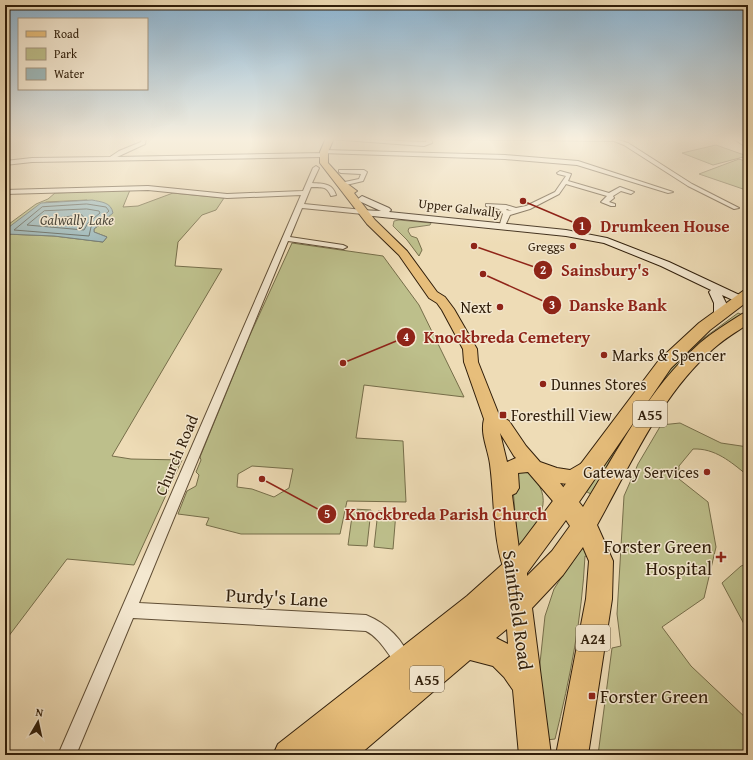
<svg xmlns="http://www.w3.org/2000/svg" width="753" height="760" font-family="'Gentium Book Plus',serif">
	<style>
		.green { fill: #bdbf8b; stroke: #766e4a; fill-rule: evenodd }
		.water { fill: #9fb9ba; stroke: #737b74 }
		.lines { fill: none; stroke-linecap: round; stroke-linejoin: round }
		.shore { stroke: #686c62; stroke-width: 1 }
		.stream { stroke: #737b74; stroke-width: 2 }
		.street-casing { stroke: #604e35; stroke-width: 2 }
		.secondary-casing { stroke: #301e0a; stroke-width: 2 }
		.primary-casing { stroke: #301e0a; stroke-width: 2 }
		.highway-casing { stroke: #301e0a; stroke-width: 2 }
		.street { fill: #f4e8d0; fill-rule: evenodd }
		.secondary { fill: #f4e8d0; fill-rule: evenodd }
		.primary { fill: #e7be7b; fill-rule: evenodd }
		.highway { fill: #e7be7b; fill-rule: evenodd }
		.poi-dot { fill: #8f2418; stroke: #f4e8d0; stroke-width: 1.5 }
		.labels { text-anchor: middle; dominant-baseline: central; stroke-width: 3; stroke-linejoin: round; paint-order: stroke }
		.far-street-label { font-size: 13px; fill: #301e0a; stroke: #f4e8d0 }
		.far-poi-label { font-size: 13px; fill: #301e0a; stroke: #f4e8d0; text-anchor: end }
		.far-water-label { font-size: 14px; font-style: italic; fill: #514c3f; stroke: #f4e8d0 }
		.shield { fill: #f4e8d0; stroke: #6b5b45; stroke-width: 1 }
		.shield-label { font-size: 15px; font-weight: bold; fill: #301e0a }
		.poi-label { font-size: 16px; fill: #301e0a; stroke: #f4e8d0; text-anchor: start }
		.street-label { font-size: 16px; fill: #301e0a; stroke: #f4e8d0 }
		.near-poi-label { font-size: 19px; fill: #301e0a; stroke: #f4e8d0; text-anchor: end }
		.near-street-label { font-size: 19px; fill: #301e0a; stroke: #f4e8d0 }
		.leader { fill: none; stroke: #8f2418; stroke-width: 1.5 }
		.callout-dot { fill: #8f2418; stroke: #f4e8d0; stroke-width: 1.5 }
		.mark-label { font-size: 12px; text-anchor: middle; font-weight: bold; fill: #fff }
		.callout-label { font-size: 17px; text-anchor: middle; font-weight: bold; fill: #8f2418; stroke: #f4e8d0; stroke-width: 3; stroke-linejoin: round; paint-order: stroke }
	</style>
	<rect width="100%" height="100%" fill="#eedcb6"/>
	<filter id="stains"><feTurbulence type="fractalNoise" baseFrequency=".005" numOctaves="4"/><feColorMatrix values="0 0 0 0 .2 0 0 0 0 .09 0 0 0 0 .02 0 0 0 .5 -.17"/></filter>
	<radialGradient id="worn" r=".72"><stop offset=".6" stop-color="#630" stop-opacity="0"/><stop offset="1" stop-color="#630" stop-opacity=".3"/></radialGradient>
	<path class="green" d="M716 145 747 156 713 165 682 153Z
		M739 159 748 162V186L743 189 699 174Z
		M130 190 123 207 138 206 173 193 224 198 216 210 202 215 178 242 175 266 222 269 112 456 131 459 182 460 134 565 67 559 5 641V234L54 236 103 242 107 237 94 232V229L108 219 87 200 46 202 5 231V227L36 204 48 199 55 193Z
		M399 220 431 223 430 225 409 228 408 231 411 236 417 238 422 250 419 256 407 240 393 226 394 221Z
		M292 243 383 256 419 305 464 397 364 385 356 438 403 441 406 502 347 501 340 534H241L206 525 209 518 178 514 187 491 196 486 199 475 196 472 201 460 200 457 250 335ZM252 466 293 469 289 488 274 497 252 489 237 487 238 474Z
		M738 313 743 315C717 337 688 358 664 382 633 413 613 456 591 494L583 490 662 378 693 346Z
		M680 423 721 443 748 447 747 475C731 462 715 448 693 449L679 466V479L708 502 716 547 704 598 662 627 691 666 748 720V755H598L612 648 621 646 617 614 624 496 638 464 661 425Z
		M528 471C557 500 539 519 520 547H518L512 477 513 473Z
		M353 509 371 510 367 546 348 545Z
		M378 511 396 512 393 549 374 547Z
		M582 534 591 558 585 556C582 617 570 679 555 739L546 740 539 731 540 663 545 616 554 589 570 564Z
		M748 564V624H744L722 583 741 566Z"/>
	<path class="water" d="M92 200C101 202 111 202 113 213L94 229V232L107 237 103 242 54 236 5 234V230L41 203Z"/>
	<g class="lines">
		<path class="shore" d="M87 204 106 207 109 211 91 227 89 236 14 230 42 207Z
			M87 209 99 211 100 213 88 223 84 230 27 225 44 211Z
			M82 215 84 218 79 224 56 220 46 221 45 219 48 217 56 218Z"/>
		<path class="stream" d="M5 236 8 235"/>
		<defs>
			<path id="street" d="M142 138H146L145 144 117 157 323 153 326 155 323 157 32 162 5 165V161L32 158 110 157 119 151 141 142Z
				M328 138 424 142H426L427 138H431L432 143 424 146 330 139Z
				M445 138H612L628 143 692 184 739 208 734 209 688 186 624 145 614 141 447 139Z
				M732 138H737L748 144V148Z
				M324 150 505 155 578 161 673 192 668 193 577 165 505 159 322 153 321 152Z
				M316 166 319 168 312 183C324 184 332 183 336 195L331 196C326 185 322 188 311 187L304 204 363 210 366 212 363 214 302 208 290 237 343 245 347 247 343 249 288 241 139 603 366 615C388 624 403 640 412 662L410 668 404 670C392 665 384 640 366 631L133 618 76 755H58L301 195 227 198 148 190 5 194V190L148 186 227 194 303 191 313 168Z
				M339 170H364L367 172 363 181 342 186 340 185V183L359 179 361 174 341 173 339 172Z
				M560 171 571 174 568 181 609 193 620 187 634 192 631 194 621 191 613 196 614 198 609 202 615 204V206H611L601 202 607 196 566 184 559 194 530 209 510 215 504 228H500L499 227 503 214 499 209 486 206V204L506 205 516 208 526 206 555 192 566 176 558 174 557 173ZM507 209 512 211 506 210Z"/>
			<path id="secondary" d="M362 196 389 208 391 210 389 212 566 230 607 238 669 262 748 299V307L722 295 726 303V313L720 317 716 316 714 313V303L709 292 711 290 661 266 604 243 566 236 363 215 358 212 360 210 381 211 359 201 358 199Z"/>
			<path id="primary" d="M326 138H334L328 152V163L345 182 357 191 354 193 375 220 407 251 437 292 445 297 454 309 477 349 478 362 499 415 509 421 526 446 540 462 557 468 570 470 589 459 595 461 598 466C591 479 574 486 560 483L574 501 572 507 565 509 558 507 528 472 518 473 519 488 516 493 512 495 520 557 524 570 521 577 514 580 507 577C492 544 495 500 490 464 488 449 480 434 484 419L464 362 463 349 442 310 437 303 429 298 399 255 367 224 320 163V152ZM500 433 514 456 516 458 507 462Z"/>
			<path id="highway" d="M748 290V301L710 330 671 368 579 502 583 507C618 450 649 388 700 343 713 332 728 323 742 314L748 312V324C736 332 724 339 713 349 660 396 631 464 597 525L613 561 612 599 588 755H556L586 599 589 561 583 547 563 575 532 608 551 755H519L513 690 504 677 493 666 470 660 359 755H318L320 750 314 755H273L278 744 467 596 505 562 522 542 659 360 699 323 743 291ZM566 520 570 526 552 551 527 576V573ZM507 629 508 644 496 638Z"/>
		</defs>
		<use href="#street" class="street-casing"/>
		<use href="#secondary" class="secondary-casing"/>
		<use href="#primary" class="primary-casing"/>
		<use href="#highway" class="highway-casing"/>
		<use href="#street" class="street"/>
		<use href="#secondary" class="secondary"/>
		<use href="#primary" class="primary"/>
		<use href="#highway" class="highway"/>
	</g>
	<linearGradient id="sky" x2="0" y2="1"><stop stop-color="#8bb6d6"/><stop offset="0.57" stop-color="#f7efde"/><stop offset="1" stop-color="#f7efde" stop-opacity="0"/></linearGradient>
	<rect width="753" height="244" fill="url(#sky)"/>
	<g class="poi-dot">
		<circle cx="573" cy="246" r="4"/>
		<circle cx="500" cy="307" r="4"/>
		<circle cx="604" cy="355" r="4"/>
		<circle cx="543" cy="384" r="4"/>
		<rect x="499" y="411" width="8" height="8" rx="2"/>
		<circle cx="707" cy="472" r="4"/>
		<path d="M719 551h4v4h4v4h-4v4h-4v-4h-4v-4h4z"/>
		<rect x="588" y="692" width="8" height="8" rx="2"/>
	</g>
	<g class="labels">
		<g class="far-street-label">
			<text transform="translate(460 208) rotate(7)">Upper Galwally</text>
		</g>
		<g class="far-poi-label">
			<text x="565" y="246">Greggs</text>
		</g>
		<g class="far-water-label">
			<text x="77" y="220">Galwally Lake</text>
		</g>
		<g class="shield">
			<rect x="633" y="401" width="34" height="26" rx="3"/>
			<rect x="576" y="625" width="34" height="26" rx="3"/>
			<rect x="410" y="666" width="34" height="26" rx="3"/>
		</g>
		<g class="shield-label">
			<text x="650" y="414">A55</text>
			<text x="593" y="638">A24</text>
			<text x="427" y="679">A55</text>
		</g>
		<g class="poi-label">
			<text x="492" y="307" text-anchor="end">Next</text>
			<text x="612" y="355">Marks &amp; Spencer</text>
			<text x="551" y="384">Dunnes Stores</text>
			<text x="511" y="415">Foresthill View</text>
			<text x="699" y="472" text-anchor="end">Gateway Services</text>
		</g>
		<g class="street-label">
			<text transform="translate(176 455) rotate(-67)">Church Road</text>
		</g>
		<g class="near-poi-label">
			<text x="712" y="546">Forster Green<tspan x="712" dy="22">Hospital</tspan></text>
			<text x="600" y="696" text-anchor="start">Forster Green</text>
		</g>
		<g class="near-street-label">
			<text transform="translate(277 597) rotate(3)">Purdy's Lane</text>
			<text transform="translate(518 610) rotate(82)">Saintfield Road</text>
		</g>
	</g>
	<path class="leader" d="M523 201L582 226M474 246L543 270M483 274L552 305M343 363L406 337M262 479L327 514"/>
	<g class="callout-dot">
		<circle cx="523" cy="201" r="4"/>
		<circle cx="474" cy="246" r="4"/>
		<circle cx="483" cy="274" r="4"/>
		<circle cx="343" cy="363" r="4"/>
		<circle cx="262" cy="479" r="4"/>
		<circle cx="582" cy="226" r="10"/>
		<circle cx="543" cy="270" r="10"/>
		<circle cx="552" cy="305" r="10"/>
		<circle cx="406" cy="337" r="10"/>
		<circle cx="327" cy="514" r="10"/>
	</g>
	<g class="mark-label">
		<text x="582" y="230">1</text>
		<text x="543" y="274">2</text>
		<text x="552" y="309">3</text>
		<text x="406" y="341">4</text>
		<text x="327" y="518">5</text>
	</g>
	<g class="callout-label">
		<text x="665" y="232">Drumkeen House</text>
		<text x="605" y="276">Sainsbury's</text>
		<text x="618" y="311">Danske Bank</text>
		<text x="507" y="343">Knockbreda Cemetery</text>
		<text x="446" y="520">Knockbreda Parish Church</text>
	</g>
	<rect width="753" height="760" fill="none" stroke="#eedcb6" stroke-width="20"/>
	<rect x="6" y="6" width="741" height="748" fill="none" stroke="#301e0a" stroke-width="2"/>
	<rect x="10" y="10" width="733" height="740" fill="none" stroke="#301e0a"/>
	<rect x="18" y="18" width="130" height="72" fill="#f4e8d0" stroke="#a69781"/>
	<rect x="26" y="31" width="20" height="6" fill="#e7be7b" stroke="#a69781"/>
	<text x="54" y="38" font-size="12" fill="#301e0a">Road</text>
	<rect x="26" y="48" width="20" height="12" fill="#bdbf8b" stroke="#a69781"/>
	<text x="54" y="58" font-size="12" fill="#301e0a">Park</text>
	<rect x="26" y="68" width="20" height="12" fill="#9fb9ba" stroke="#a69781"/>
	<text x="54" y="78" font-size="12" fill="#301e0a">Water</text>
	<g transform="translate(38 722) rotate(9)" stroke="#f4e8d0" stroke-width="3" paint-order="stroke">
	<path d="M0-3L7 15L0 10L-7 15Z" fill="#301e0a"/>
	<text y="-6" font-size="11" font-weight="bold" text-anchor="middle" fill="#301e0a">N</text>
	</g>
	<rect width="100%" height="100%" filter="url(#stains)"/>
	<rect width="100%" height="100%" fill="url(#worn)"/>
</svg>
